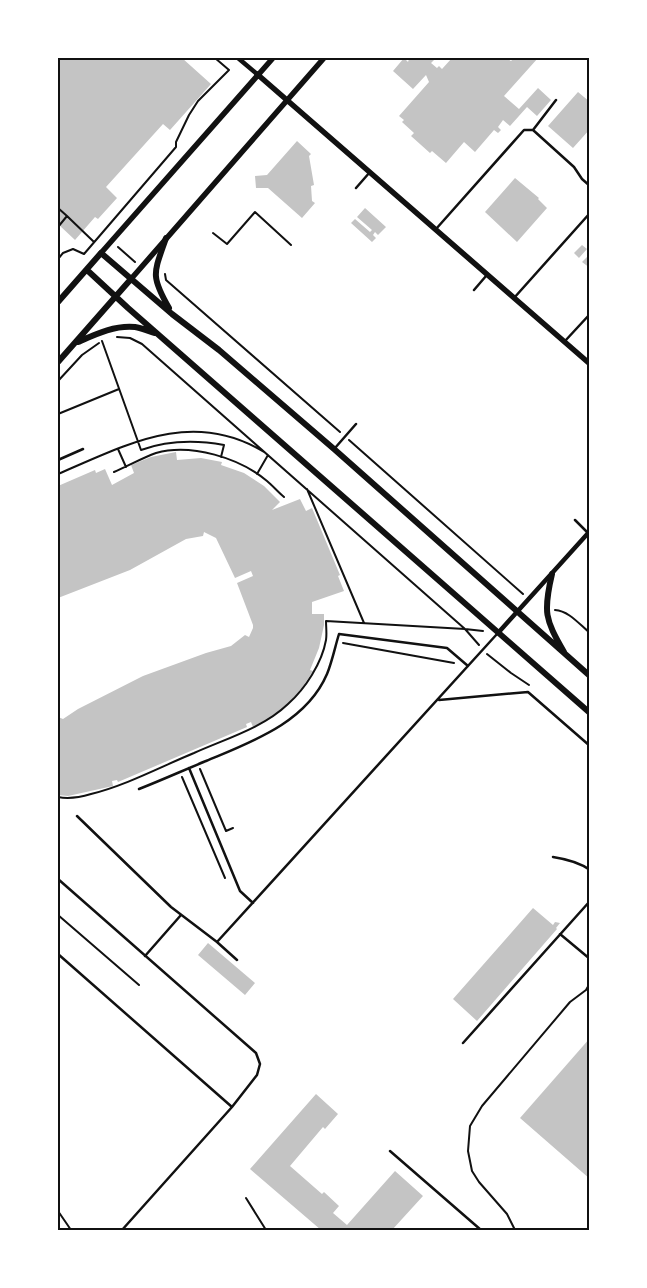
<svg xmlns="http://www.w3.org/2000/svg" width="647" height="1288" font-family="'Noto Sans',sans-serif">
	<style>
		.building { fill: #c4c4c4 }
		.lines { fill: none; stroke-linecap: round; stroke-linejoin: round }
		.path { stroke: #111; stroke-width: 2 }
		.service { stroke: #111; stroke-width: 2.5 }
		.minor { stroke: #111; stroke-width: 4.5 }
		.tertiary { stroke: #111; stroke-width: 5.5 }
		.secondary { stroke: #111; stroke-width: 6 }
		.neatline { fill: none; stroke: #111; stroke-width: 2 }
	</style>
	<rect width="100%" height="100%" fill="#fff"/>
	<path class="building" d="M58 58H182L211 84 170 130 163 124 106 187 117 198 98 219 95 217 75 240 58 224Z
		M404 58 408 62 409 59 408 58H436L431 63 437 68 439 66 442 69 452 58H506L511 61 514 58H538L504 96 519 109 538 88 551 100 537 116 527 107 510 126 503 120 498 127 501 130 498 133 494 130 475 152 464 142 446 163 432 151 430 153 411 136 414 133 402 122 404 120 399 116 429 82 426 75 413 89 393 71Z
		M578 92 590 102V129L573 148 548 126Z
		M297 141 311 154 309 156 314 185 311 186 312 201 315 203 302 218 268 188H256L255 176 267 175Z
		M515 178 539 198 538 199 547 208 517 242 485 212Z
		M365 208 386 227 378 235 375 232 373 235 376 238 372 242 351 223 355 219 370 232 372 230 357 217Z
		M582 245 587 249 579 258 574 253Z
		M590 254V268L582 262Z
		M176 452 177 460 201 458 222 462 221 465 244 473 264 486 280 502 272 510 300 499 306 511 312 508 340 575 338 576 344 591 312 602V614H324V625L319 648 310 670 313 671 302 688 284 708 253 727 251 722 246 724 247 727 118 782 117 780 112 781 113 786 68 796 58 795V717L63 719 78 709 143 676 206 653 231 646 245 635 249 637 253 628V625L237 583 253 576 251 571 235 578 216 538 204 532 203 536 186 539 130 570 58 598V486L95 470 96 473 105 469 112 485 134 473 131 465 151 457Z
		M533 908 553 925 555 922 560 923 556 928 557 929 477 1021 453 999Z
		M208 943 255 983 245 995 198 955Z
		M590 1038V1179L520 1118Z
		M316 1094 338 1114 325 1129 323 1127 290 1166 322 1194 324 1192 339 1206 333 1213 347 1225 395 1171 423 1196 392 1230H321L250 1169Z"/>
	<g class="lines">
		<path class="path" d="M58 208 67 216 58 227
			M67 216 94 242
			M213 233 227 244 255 212 291 245
			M118 247 135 262
			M58 259 63 253 73 249 84 254 176 147V142L189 115 198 101 229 70 215 58
			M165 274 166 280 340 432
			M117 337 130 338 142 344 465 629 479 645
			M102 341 141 450C169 440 196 440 224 445L221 457
			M58 381 82 355 99 343
			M58 414 119 389
			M349 440 523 594
			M118 449 126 467
			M114 472C128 466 142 458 156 453 191 443 240 458 267 481 273 486 278 492 284 497
			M58 474C126 445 192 408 264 452
			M257 474 268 455
			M307 489 364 623
			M555 610C569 611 579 624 590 633
			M343 643 454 663
			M487 654 511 673 529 685
			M200 769 226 831 233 828
			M182 777 225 878
			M58 797C68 799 81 797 91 794 127 785 160 767 194 753 225 739 263 728 288 704 305 689 322 663 326 640 327 634 326 627 326 621L465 629 483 631
			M58 915 139 985
			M246 1198 266 1230
			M58 1211 71 1230
			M515 1230 507 1214 479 1182 472 1171 468 1151 470 1126 482 1106 570 1002 586 990 590 983"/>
		<path class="service" d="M533 130 556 100
			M356 188 370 172
			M436 229 524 130H533L574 167 582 179 590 186
			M474 290 486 276
			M514 298 590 213
			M565 341 590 314
			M335 448 356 424
			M58 460 83 449
			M575 520 588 533
			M439 700 528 692 590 746
			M189 768 240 891 253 903
			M139 789C162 780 184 770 206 761 251 742 306 723 327 674 332 662 335 647 339 634L447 648 468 666
			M77 816 171 907 217 942 237 960
			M553 857C566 859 579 862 590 870
			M58 879 256 1053 260 1064 257 1075 232 1107 122 1230
			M560 934 590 959
			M217 942 497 634
			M58 954 232 1107
			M145 956 181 915
			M463 1043 590 901
			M390 1151 481 1230"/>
		<path class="minor" d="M238 58 257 74
			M498 633 590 531"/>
		<path class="tertiary" d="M257 74 590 364
			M101 253 273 58
			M131 279 324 58"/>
		<path class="secondary" d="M166 238C154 273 150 275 169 308
			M87 270 128 308 590 713
			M58 302 101 253 172 314 219 350 334 449 590 676
			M78 342C96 334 115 325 135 327 142 328 148 331 155 333
			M58 362 131 279
			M552 574C543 612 545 619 564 652"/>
	</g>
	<rect width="647" height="1288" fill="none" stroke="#ffffff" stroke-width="118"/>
	<rect x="59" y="59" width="529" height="1170" class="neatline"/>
</svg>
